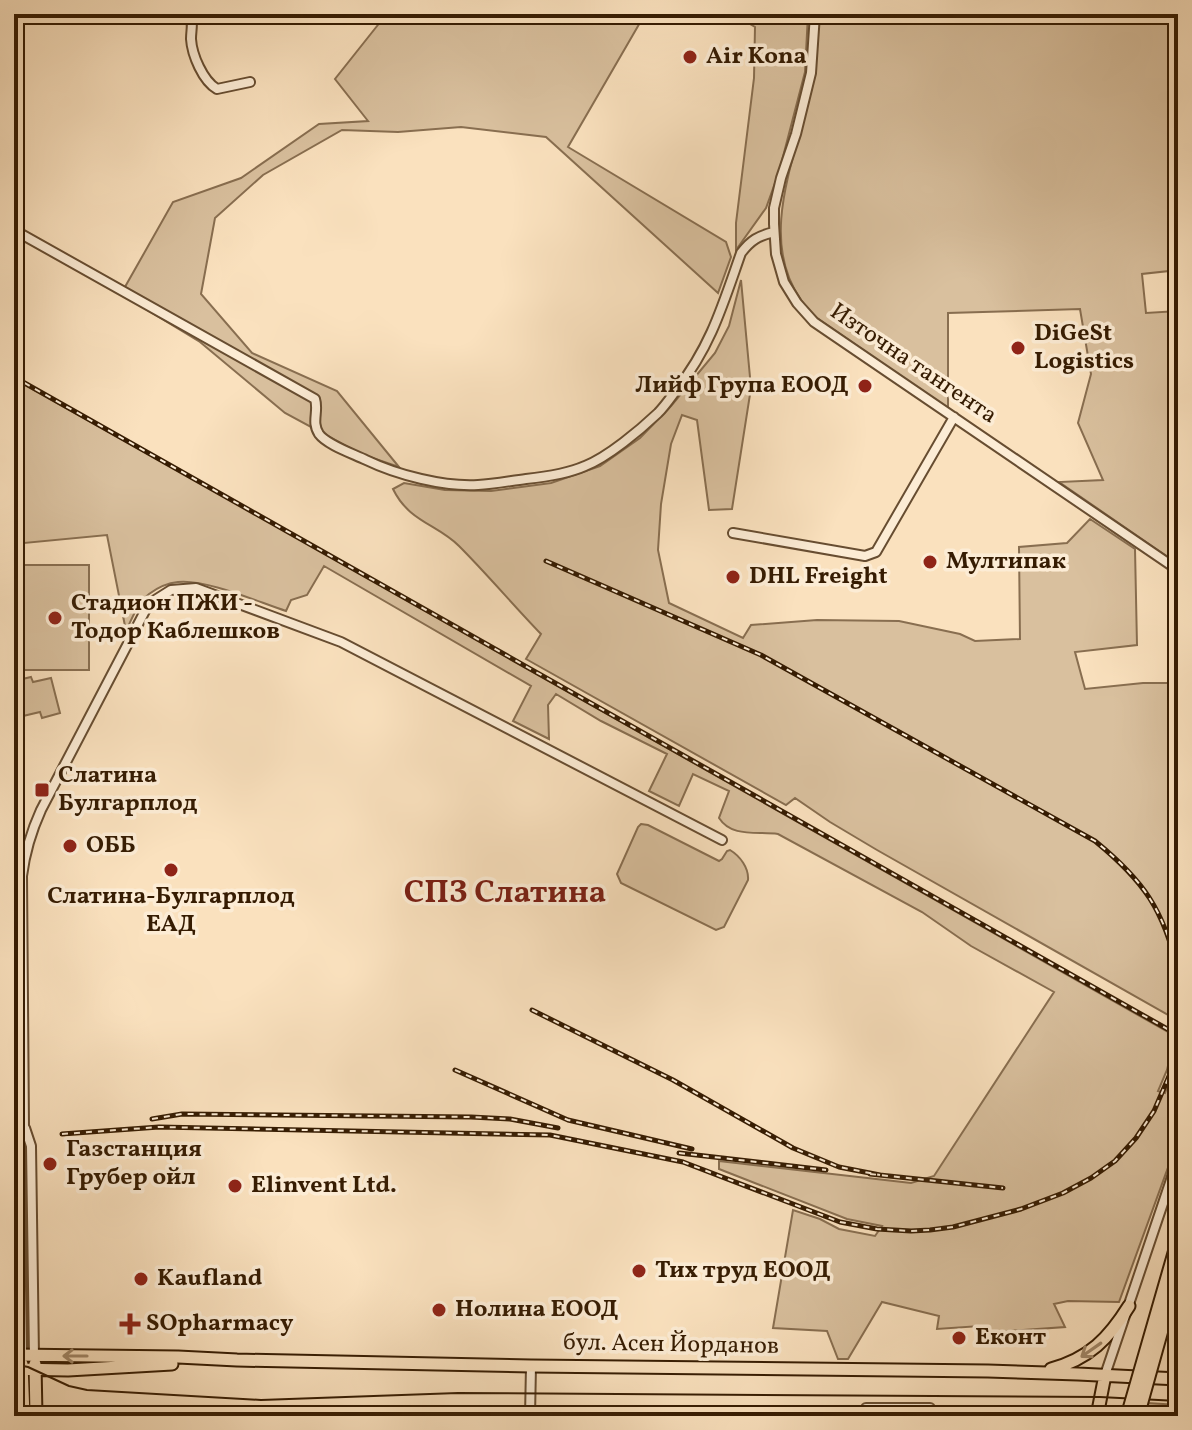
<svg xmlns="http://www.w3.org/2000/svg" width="1192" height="1430" font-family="Vollkorn,serif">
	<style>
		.green { fill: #d9c09e; stroke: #886e50; stroke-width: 2 }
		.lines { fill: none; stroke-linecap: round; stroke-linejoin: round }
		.minor-casing { stroke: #674d31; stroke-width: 12 }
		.major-casing { stroke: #361c02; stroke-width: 15 }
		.minor { stroke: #fcecd5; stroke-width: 8 }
		.major { stroke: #fae1be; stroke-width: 11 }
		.tram { stroke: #361c02; stroke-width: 2 }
		.rail-casing { stroke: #361c02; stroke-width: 5 }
		.rail { stroke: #fcecd5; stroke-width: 2; stroke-dasharray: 6; stroke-linecap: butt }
		.major-bridge-casing { stroke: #361c02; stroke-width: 15; stroke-linecap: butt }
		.major-bridge { stroke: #fae1be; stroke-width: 11 }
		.oneway { stroke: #a28869 }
		.poi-dot { fill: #8f2418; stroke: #fcecd5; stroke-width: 3 }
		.labels { text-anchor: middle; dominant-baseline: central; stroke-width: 7; stroke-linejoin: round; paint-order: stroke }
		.poi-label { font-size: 24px; font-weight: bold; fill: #361c02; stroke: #fcecd5; text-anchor: start }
		.street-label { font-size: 24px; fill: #361c02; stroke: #fcecd5 }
		.district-label { font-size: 32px; font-weight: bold; fill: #7a1f14; stroke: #fcecd5 }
	</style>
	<rect width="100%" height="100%" fill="#fae1be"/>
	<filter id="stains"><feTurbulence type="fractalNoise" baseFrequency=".0025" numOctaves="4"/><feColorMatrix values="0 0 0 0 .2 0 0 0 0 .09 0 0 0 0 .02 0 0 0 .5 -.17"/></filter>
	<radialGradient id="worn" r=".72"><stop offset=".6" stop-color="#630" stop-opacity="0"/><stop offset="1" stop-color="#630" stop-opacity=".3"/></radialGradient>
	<path class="green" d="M376 14H645L568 147 726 242 731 257 718 293 546 137 461 127 398 132 342 130 263 175 215 218 201 294 252 353 337 391 399 467 361 454 285 413 200 342 121 294 173 202 241 178 319 124 368 121 335 79 385 16Z
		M733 14H808L805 72 779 172 766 208 736 250V223L754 78 755 27Z
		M819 14H1178V270L1142 274 1146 313 1178 311V564L1059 482 1103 480 1078 423 1091 374 1080 309 948 313V409L817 318C812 313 805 307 801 300 754 233 802 146 814 75 818 55 817 34 819 14Z
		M741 280 751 388 732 509 709 510 697 420 682 415 671 444 661 504 658 550 669 603 743 638 751 625 817 620 899 621 960 634 975 641 1020 639 1019 547 1067 543 1090 519 1135 549 1137 645 1075 652 1085 689 1143 683H1178V955L1177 951 1169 954 1177 992V1020L877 850 830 822 795 798 786 805 526 659 541 634C513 605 487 574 459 546 437 524 409 522 393 489L404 483 445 490 491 491 551 483 600 466 640 438 671 406 715 353 729 326Z
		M14 379 237 504 1175 1036 1167 1070 1158 1091 1165 1093 1178 1057V1140L1119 1302 1068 1301 1054 1304 1065 1327 981 1333 980 1326 937 1329 939 1316 882 1302 848 1359H838L827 1331 773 1328 793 1210 820 1219 839 1229 875 1236 882 1226 847 1219 719 1169V1161L911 1183 934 1176 1054 992 971 946 922 912 778 834C757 831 732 838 719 818L729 791 693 774 679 806 649 791 667 754 601 721 556 694 548 705 549 739 513 721 531 686 324 566 307 595 291 600 286 611C258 602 207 579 178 582 168 583 157 588 149 594 138 603 132 618 126 631L107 535 14 544Z
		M22 565H89V670H21Z
		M31 677 33 682 51 678 60 713 42 718 40 712 23 716 14 681Z
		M641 824 648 825 719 861 722 859 727 851 730 850C740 856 749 868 748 880L724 927 716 930 621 883 617 874 638 827Z
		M1147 1403 1178 1405V1416H1144Z"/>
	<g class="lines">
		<defs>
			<path id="minor" d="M189 14C194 22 191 29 191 39 192 55 203 81 217 89L250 82
				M815 14 811 73 796 134 781 178 774 208V224L776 254 784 282 797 303 814 322 1178 570
				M14 230 315 399C319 411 311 422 319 434 327 445 354 454 366 460 397 475 444 487 478 485 494 484 510 481 526 479 545 477 567 474 585 466 608 457 640 430 658 413 665 406 671 397 677 389 711 346 723 304 741 253 751 240 758 236 774 232
				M733 533 865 556 876 552 954 417
				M25 1128 31 1146 34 1356
				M22 1356 19 1146 24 1127 22 876C25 852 31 832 41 810L146 609 152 602 171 590 196 588 341 642 722 840
				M1105 1375 1178 1159
				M866 1408H930V1416
				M530 1416 531 1366"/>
			<path id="major" d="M14 1355 178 1357 237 1360 531 1366 988 1371 1078 1374 1178 1379
				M22 1364 24 1416
				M35 1364 36 1416
				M14 1369 68 1370 172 1364
				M1051 1369C1089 1359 1109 1338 1129 1306
				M1097 1416 1105 1375"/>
		</defs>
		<use href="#minor" class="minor-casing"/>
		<use href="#major" class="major-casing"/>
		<use href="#minor" class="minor"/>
		<use href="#major" class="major"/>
		<path class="tram" d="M14 1364 28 1367 69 1386 87 1390 261 1400 458 1393 1100 1397 1178 1401"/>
		<defs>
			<path id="rail" d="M14 377 1178 1035
				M546 561 761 655 1095 841C1144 881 1164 910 1178 972
				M532 1010 673 1080 793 1148 839 1167 880 1175
				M455 1070 568 1120 692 1149
				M152 1119 182 1114 471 1117 510 1119 558 1128
				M62 1134 159 1127 550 1135 683 1162 840 1222 877 1229 911 1231 930 1230 953 1227 1021 1209 1063 1193 1091 1178 1115 1161 1136 1138 1154 1111 1170 1074 1178 1040
				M679 1153 826 1170
				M870 1174 1003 1188"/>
		</defs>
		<use href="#rail" class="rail-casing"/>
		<use href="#rail" class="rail"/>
		<defs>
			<path id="major-bridge" d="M1127 1416 1178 1239
				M1138 1416 1178 1273"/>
		</defs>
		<use href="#major-bridge" class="major-bridge-casing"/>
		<use href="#major-bridge" class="major-bridge"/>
	</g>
	<defs><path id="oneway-shaft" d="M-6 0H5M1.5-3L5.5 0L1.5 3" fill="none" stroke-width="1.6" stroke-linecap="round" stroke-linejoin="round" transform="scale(2)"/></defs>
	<g class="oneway">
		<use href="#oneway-shaft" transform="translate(1091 1350) rotate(145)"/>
		<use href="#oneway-shaft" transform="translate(75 1356) rotate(-180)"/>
	</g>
	<g class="poi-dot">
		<circle cx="690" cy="57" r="8"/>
		<circle cx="1018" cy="348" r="8"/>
		<circle cx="865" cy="386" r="8"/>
		<circle cx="930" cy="562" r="8"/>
		<circle cx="733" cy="577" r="8"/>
		<circle cx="55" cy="618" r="8"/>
		<rect x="34" y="782" width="16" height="16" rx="4"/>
		<circle cx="70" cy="846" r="8"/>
		<circle cx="171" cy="870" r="8"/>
		<circle cx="50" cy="1164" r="8"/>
		<circle cx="235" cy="1186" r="8"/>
		<circle cx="639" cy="1271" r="8"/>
		<circle cx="141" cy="1279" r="8"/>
		<circle cx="439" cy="1310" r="8"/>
		<path d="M126 1312h8v8h8v8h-8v8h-8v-8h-8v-8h8z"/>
		<circle cx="959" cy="1338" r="8"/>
	</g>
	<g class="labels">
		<g class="poi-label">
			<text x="706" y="57">Air Kona</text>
			<text x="1034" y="334">DiGeSt<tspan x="1034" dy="28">Logistics</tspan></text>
			<text x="849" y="386" text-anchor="end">Лийф Група ЕООД</text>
			<text x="946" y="562">Мултипак</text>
			<text x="749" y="577">DHL Freight</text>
			<text x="71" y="604">Стадион ПЖИ -<tspan x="71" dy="28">Тодор Каблешков</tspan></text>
			<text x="58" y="776">Слатина<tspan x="58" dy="28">Булгарплод</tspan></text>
			<text x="86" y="846">ОББ</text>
			<text x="171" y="897" text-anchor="middle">Слатина-Булгарплод<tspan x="171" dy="28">ЕАД</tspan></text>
			<text x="66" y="1150">Газстанция<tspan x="66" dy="28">Грубер ойл</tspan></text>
			<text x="251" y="1186">Elinvent Ltd.</text>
			<text x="655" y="1271">Тих труд ЕООД</text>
			<text x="157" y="1279">Kaufland</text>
			<text x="455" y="1310">Нолина ЕООД</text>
			<text x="146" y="1324">SOpharmacy</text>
			<text x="975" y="1338">Еконт</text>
		</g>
		<g class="street-label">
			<text transform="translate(913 364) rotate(34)">Източна тангента</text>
			<text transform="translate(671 1345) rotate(1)">бул. Асен Йорданов</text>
		</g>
		<g class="district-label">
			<text x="505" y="894">СПЗ Слатина</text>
		</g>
	</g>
	<rect width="1192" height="1430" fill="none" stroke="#fae1be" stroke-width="48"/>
	<rect x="16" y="16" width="1160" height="1398" fill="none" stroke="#361c02" stroke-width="4"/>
	<rect x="24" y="24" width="1144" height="1382" fill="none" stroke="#361c02" stroke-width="2"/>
	<rect width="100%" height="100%" filter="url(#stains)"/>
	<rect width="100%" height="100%" fill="url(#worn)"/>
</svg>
